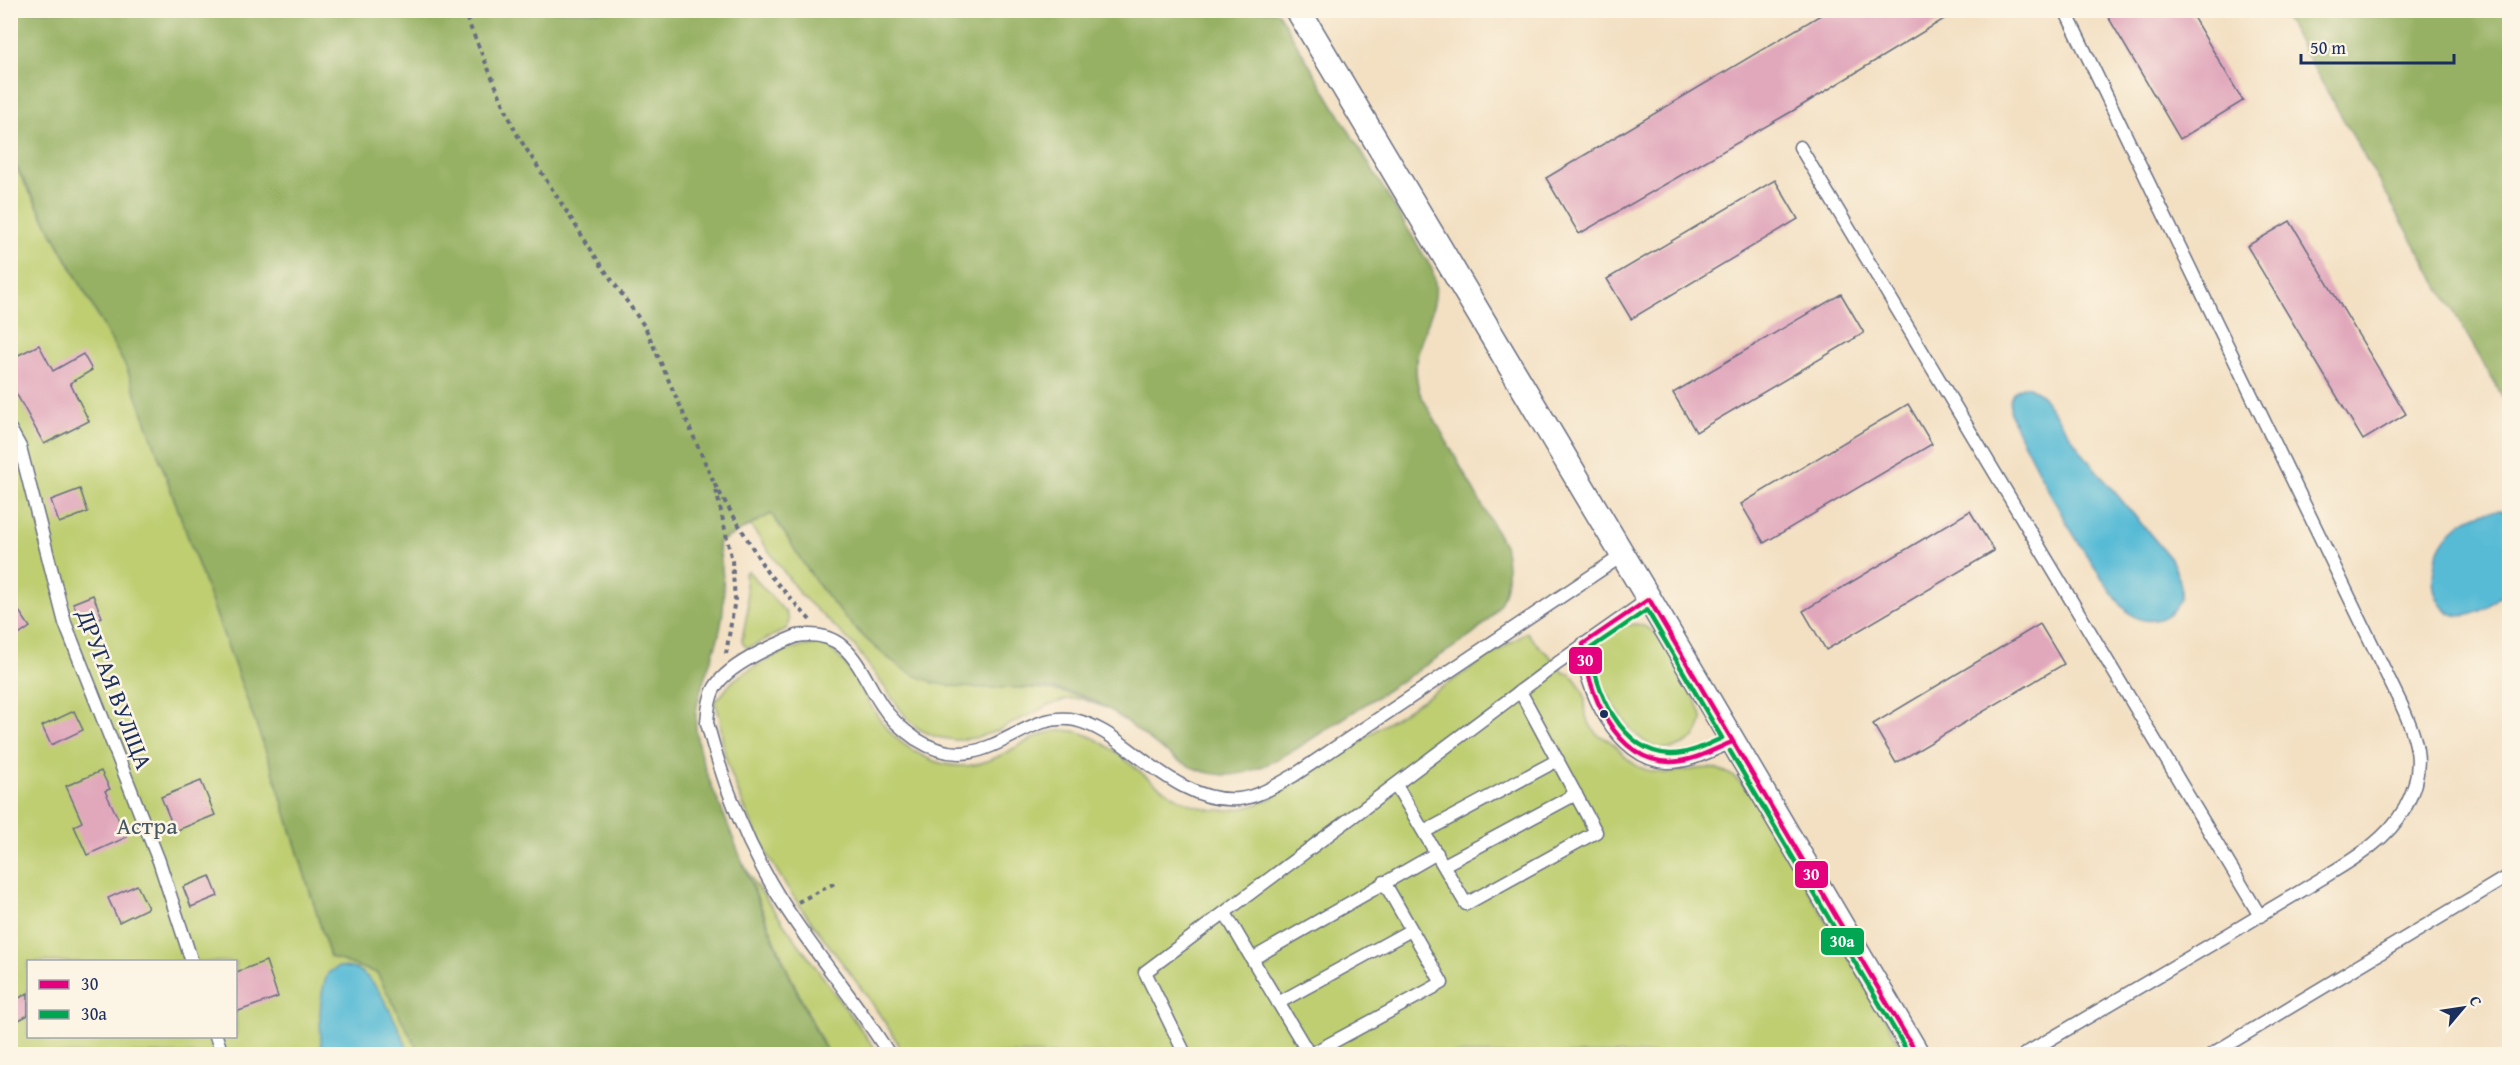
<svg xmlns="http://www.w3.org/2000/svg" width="2520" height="1065" font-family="'Gentium Book Plus',serif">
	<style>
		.green { fill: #bece71; stroke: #6c7e68; stroke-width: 1.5; fill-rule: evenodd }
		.forest { fill: #96b163; stroke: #587060; stroke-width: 1.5 }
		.water { fill: #58bbd6; stroke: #3a759a; stroke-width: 1.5 }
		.building { fill: #e1a8bc }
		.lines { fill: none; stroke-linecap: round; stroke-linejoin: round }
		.lane-casing { stroke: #676d81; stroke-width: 15 }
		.street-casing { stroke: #676d81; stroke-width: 27 }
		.path { stroke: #676d81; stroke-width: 4; stroke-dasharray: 4.5 4.5; stroke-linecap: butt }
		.lane { stroke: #fff; stroke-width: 12 }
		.street { stroke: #fff; stroke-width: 24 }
		.bus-1-casing { stroke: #fcf5e5; stroke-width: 9 }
		.bus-2-casing { stroke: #fcf5e5; stroke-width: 9 }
		.bus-1 { stroke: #e5007d; stroke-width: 4.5 }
		.bus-2 { stroke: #00a651; stroke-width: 4.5 }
		.bus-dot { fill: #1b2f5e; stroke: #fcf5e5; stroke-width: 2 }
		.labels { text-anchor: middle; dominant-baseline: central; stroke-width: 5; stroke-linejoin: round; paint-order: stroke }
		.street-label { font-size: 24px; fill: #1b2f5e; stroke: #fcf5e5 }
		.park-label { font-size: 24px; fill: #445763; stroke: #fcf5e5 }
		.line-badge { stroke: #fcf5e5; stroke-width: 2 }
		.badge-label { font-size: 16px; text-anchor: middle; font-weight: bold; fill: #fff }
	</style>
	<rect width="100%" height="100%" fill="#fcf5e5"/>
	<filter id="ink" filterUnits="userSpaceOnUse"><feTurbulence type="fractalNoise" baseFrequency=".0167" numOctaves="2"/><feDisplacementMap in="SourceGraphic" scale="12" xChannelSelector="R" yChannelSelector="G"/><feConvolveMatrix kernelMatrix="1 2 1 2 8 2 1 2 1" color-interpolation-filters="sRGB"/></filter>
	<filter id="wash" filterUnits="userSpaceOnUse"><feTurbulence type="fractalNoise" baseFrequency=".008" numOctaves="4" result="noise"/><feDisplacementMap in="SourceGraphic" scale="24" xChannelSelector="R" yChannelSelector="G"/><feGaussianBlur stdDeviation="1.35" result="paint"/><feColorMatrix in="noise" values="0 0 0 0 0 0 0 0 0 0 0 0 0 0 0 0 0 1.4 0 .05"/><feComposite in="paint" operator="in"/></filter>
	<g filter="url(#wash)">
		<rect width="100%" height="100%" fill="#f3e0c3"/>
		<path class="green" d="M10 157 127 369 273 771 330 957 377 973 420 1054H11ZM28 962H236V1036H28Z
			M772 513 804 564 933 683C996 693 1047 677 1106 708L1082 699H1068L1049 705 997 731 974 738 955 740 936 737 919 729 906 717 854 645 800 594 750 525Z
			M748 571 786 613 789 620 787 628 783 631 748 648 743 644 742 640 748 608 745 573Z
			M1637 624C1645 626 1651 629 1657 635 1666 645 1703 708 1702 719 1701 730 1694 739 1685 744 1641 767 1615 704 1597 676 1588 648 1610 625 1637 624Z
			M1527 632C1535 646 1554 656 1564 673H1568C1575 677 1584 691 1585 699 1586 704 1583 708 1585 713 1586 718 1592 729 1596 733 1600 737 1607 738 1611 742 1621 751 1627 761 1639 767 1683 787 1709 744 1749 791L1906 1054H904C866 985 809 928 770 859 752 826 736 791 725 755 720 737 723 717 714 701 723 697 726 687 733 681 748 669 767 660 783 652 796 645 811 648 823 641 830 650 838 655 845 664 872 701 877 733 923 756 994 793 1025 715 1082 733 1103 740 1121 756 1138 770 1180 805 1217 824 1270 799Z
			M742 861 755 884 879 1054H828L788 971Z"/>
		<path class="forest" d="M10 11H1277L1432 269C1448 315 1403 340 1420 393L1504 545C1513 587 1504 609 1471 636L1296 749C1274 761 1250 776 1224 775 1168 773 1133 714 1083 696 1024 675 957 705 902 668 862 641 830 603 803 563 793 547 783 529 771 514L718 543C724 574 727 606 718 638 710 668 693 698 696 730 699 762 716 795 728 825 758 902 789 982 828 1054H420L377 973 330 957 273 771 127 369 11 157Z
			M2281 11H2509V408Z"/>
		<path class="water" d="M2027 386 2040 393 2087 459 2171 559C2175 569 2183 583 2181 595 2176 620 2145 629 2127 611 2116 601 2108 587 2100 575 2071 534 2048 491 2026 447 2020 434 2009 419 2010 404 2010 393 2017 388 2027 386Z
			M2501 510 2509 515V587C2498 597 2488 610 2473 614 2416 631 2416 514 2501 510Z
			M338 967C345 967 351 967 357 970 380 980 400 1032 410 1054H322C320 1027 317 999 328 973Z"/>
		<g id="blocks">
			<path class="building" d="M1829 10H1959L1796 109 1579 234 1546 178Z
				M2104 10H2189L2243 101 2180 139Z
				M1775 180 1798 219 1631 319 1607 279Z
				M2290 221 2406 414 2363 440 2247 246Z
				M1841 294 1864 333 1696 432 1673 393Z
				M39 345 53 371 83 354 92 370 70 383 89 421 44 444 10 382V359Z
				M1908 404 1932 444 1764 543 1741 504Z
				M80 489 88 512 59 523 51 500Z
				M1970 511 1994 551 1826 650 1803 611Z
				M93 595 102 617 83 625 73 603Z
				M10 598 30 627 10 641Z
				M2040 624 2064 664 1896 763 1873 724Z
				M74 711 83 730 51 745 42 726Z
				M101 771 110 789 105 791 127 837 87 855 74 826 82 822 66 786Z
				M201 781 215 815 175 831 161 797Z
				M210 876 218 896 191 907 183 887Z
				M137 885 148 908 119 922 108 898Z
				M266 961 278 997 236 1012V972Z
				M28 993V1015L10 1025V1003Z"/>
		</g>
	</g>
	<g filter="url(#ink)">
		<use href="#blocks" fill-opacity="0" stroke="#676d81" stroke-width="1.5"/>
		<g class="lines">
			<defs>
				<path id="lane" d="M1800 147 2260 916
					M10 429 20 447 65 623 159 861 192 962
					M1583 644C1582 687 1618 760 1667 762 1689 763 1712 750 1732 742
					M1396 785 1466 904 1596 832 1520 691
					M1424 832 1558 760
					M1444 865 1576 794
					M1225 913 1252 959 1437 853
					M1252 959 1309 1054
					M1278 1003 1411 930
					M216 1036 222 1054
					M889 1054C850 991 798 935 763 869 739 824 720 772 707 723 708 712 708 702 713 691 724 666 772 646 797 636 849 628 858 669 881 704 889 717 903 730 916 739 984 783 1021 708 1075 720 1096 725 1113 737 1130 750 1162 774 1198 803 1239 799 1258 797 1277 785 1293 776L1623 555
					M1185 1054 1145 972 1558 663 1649 599
					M1311 1054 1442 983 1384 882
					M2025 1054C2093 1014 2161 974 2229 934 2256 918 2284 901 2311 885 2345 864 2385 844 2405 808 2426 769 2419 742 2401 704L2065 10
					M2212 1054 2510 875"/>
				<path id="street" d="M1298 10 1649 599 1917 1054"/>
			</defs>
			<use href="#lane" class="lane-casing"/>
			<use href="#street" class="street-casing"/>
			<path class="path" d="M463 10 516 133 599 262 645 327 715 485
				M726 654 735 599 732 561 715 485 767 572 810 620
				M798 902 835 883"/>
			<use href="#lane" class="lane"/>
			<use href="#street" class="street"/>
			<defs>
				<path id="bus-1" d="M1732 742C1713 750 1692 762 1670 762 1614 761 1587 690 1583 644L1649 599 1917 1054"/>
				<path id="bus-2" d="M1647 610 1722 738C1706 745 1688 755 1670 754 1621 752 1594 689 1591 648Z
					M1730 751 1909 1054"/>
			</defs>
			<use href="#bus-1" class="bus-1-casing"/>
			<use href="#bus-2" class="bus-2-casing"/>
			<use href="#bus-1" class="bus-1"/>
			<use href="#bus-2" class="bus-2"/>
		</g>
	</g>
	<circle class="bus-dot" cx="1604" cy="714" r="5"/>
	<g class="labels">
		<g class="street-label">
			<text transform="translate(115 689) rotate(69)">ДРУГАЯ ВУЛІЦА</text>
		</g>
		<g class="park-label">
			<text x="147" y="825">Астра</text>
		</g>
	</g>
	<g class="line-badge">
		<rect x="1568" y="646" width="35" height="29" rx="6" fill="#e5007d"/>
		<rect x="1794" y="860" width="35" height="29" rx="6" fill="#e5007d"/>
		<rect x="1820" y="927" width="45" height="29" rx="6" fill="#00a651"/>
	</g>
	<g class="badge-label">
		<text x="1585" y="666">30</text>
		<text x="1811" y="880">30</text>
		<text x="1842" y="947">30а</text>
	</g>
	<rect width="2520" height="1065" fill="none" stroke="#fcf5e5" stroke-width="36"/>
	<rect x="27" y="960" width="210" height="78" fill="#fcf5e5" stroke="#a2a6af" stroke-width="1.5"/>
	<rect x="39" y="980" width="30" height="9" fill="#e5007d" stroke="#a2a6af" stroke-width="1.5"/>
	<text x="81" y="990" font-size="18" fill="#1b2f5e">30</text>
	<rect x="39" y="1010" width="30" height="9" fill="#00a651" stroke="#a2a6af" stroke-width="1.5"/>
	<text x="81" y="1020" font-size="18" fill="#1b2f5e">30а</text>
	<g transform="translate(2463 1008) rotate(61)" stroke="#fcf5e5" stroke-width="4.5" paint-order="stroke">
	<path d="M0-4.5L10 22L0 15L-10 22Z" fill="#1b2f5e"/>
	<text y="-9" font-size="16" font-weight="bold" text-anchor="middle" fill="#1b2f5e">С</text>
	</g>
	<path d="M2301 54v9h153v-9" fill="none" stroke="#1b2f5e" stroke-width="3"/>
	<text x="2310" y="54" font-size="18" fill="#1b2f5e" stroke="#fcf5e5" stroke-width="4.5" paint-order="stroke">50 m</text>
</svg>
